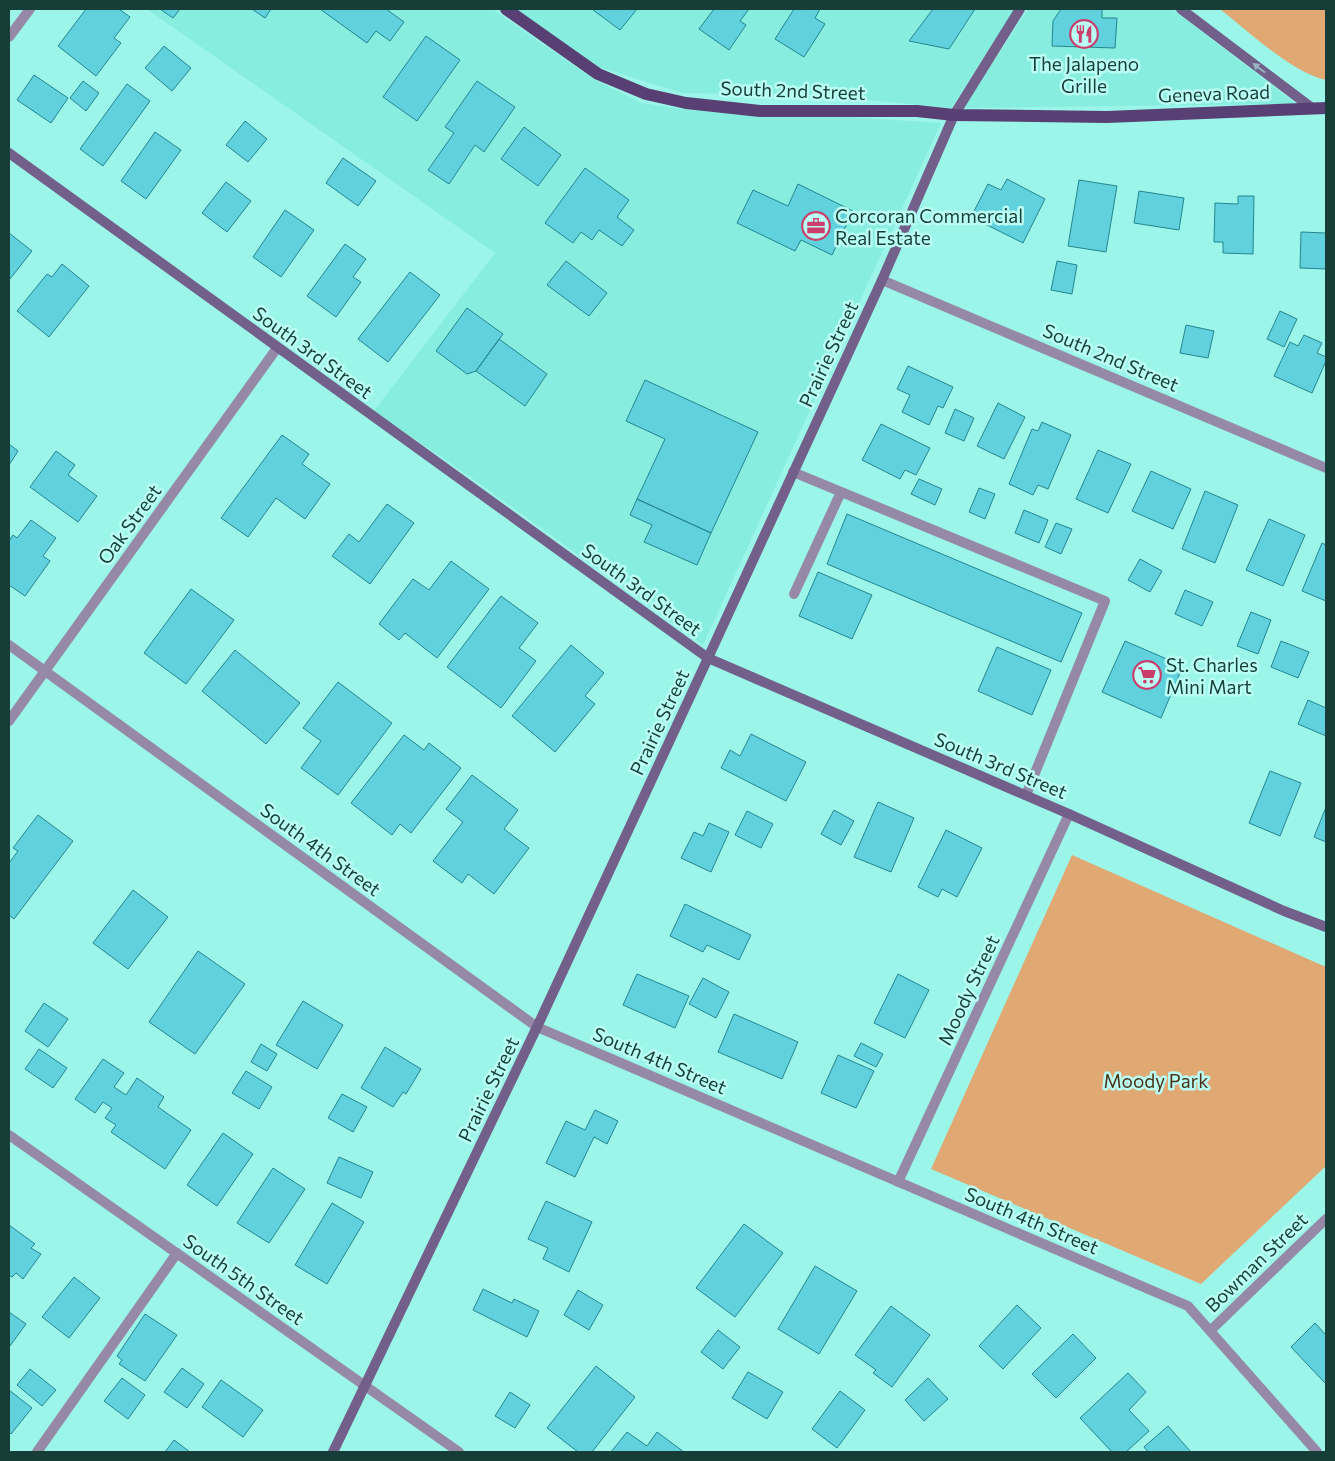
<svg xmlns="http://www.w3.org/2000/svg" width="1335" height="1461" font-family="Commissioner,sans-serif">
	<style>
		.built { fill: #87eddf }
		.green { fill: #e0a974 }
		.building { fill: #61d1dd; stroke: #24868f }
		.lines { fill: none; stroke-linecap: round; stroke-linejoin: round }
		.lane { stroke: #9689a7; stroke-width: 10 }
		.street { stroke: #9689a7; stroke-width: 10 }
		.secondary { stroke: #725f8a; stroke-width: 10 }
		.primary { stroke: #594074; stroke-width: 12 }
		.oneway { fill: #99b7c4 }
		.labels { text-anchor: middle; dominant-baseline: central; stroke-width: 5; stroke-linejoin: round; paint-order: stroke }
		.poi-label { font-size: 19px; fill: #173d39; stroke: #b9fff4; text-anchor: start }
		.street-label { font-size: 19px; fill: #173d39; stroke: #b9fff4 }
		.park-label { font-size: 19px; fill: #4b3218; stroke: #b9fff4 }
	</style>
	<rect width="100%" height="100%" fill="#9cf5e9"/>
	<path class="built" d="M147 9H492L595 80 642 103 689 110 757 115 760 111 941 123 703 645 476 481 374 411 495 253Z
		M515 9H1015L951 108 816 95 682 93 599 67Z
		M1028 9H1172L1296 104 964 108Z"/>
	<path class="green" d="M1220 9H1326V80C1292 73 1248 31 1220 9Z
		M1072 855 1326 967V1166L1201 1284 931 1169Z"/>
	<path class="building" d="M86 9H119L130 17 114 38 121 43 96 76 58 46Z
		M160 9H180L173 18Z
		M252 9H271L265 18Z
		M320 9H386L404 22 390 41 376 31 367 43Z
		M594 9H637L620 30 593 10Z
		M714 9H749L740 21 746 25 729 50 699 29Z
		M794 9H820L815 18 825 24 804 57 775 39Z
		M933 9H975L949 49 909 41Z
		M1061 9H1102V18H1117L1115 48 1052 46 1053 21Z
		M426 36 460 60 417 121 383 97Z
		M164 46 191 68 172 91 145 68Z
		M34 75 68 98 51 123 17 100Z
		M83 81 99 93 86 111 70 98Z
		M477 81 515 107 484 152 475 145 449 184 428 170 454 133 445 127Z
		M127 84 150 101 103 166 80 149Z
		M245 121 267 139 248 162 226 145Z
		M524 127 561 155 538 186 501 159Z
		M155 132 181 150 146 199 121 181Z
		M343 158 376 181 358 206 326 183Z
		M585 168 629 200 617 217 634 230 622 246 599 230 592 240 581 232 573 243 545 223Z
		M1007 179 1045 199 1023 243 971 217 988 184 1001 190Z
		M1079 180 1117 186 1106 252 1068 246Z
		M226 182 251 201 227 232 202 213Z
		M798 184 853 211 832 255 801 240 795 251 737 223 753 190 788 206Z
		M1139 191 1184 198 1179 230 1134 223Z
		M1238 196H1254L1253 254 1223 253V242H1214L1215 203 1238 204Z
		M285 210 314 230 281 277 253 257Z
		M1301 232 1326 233V269L1300 268Z
		M9 233 32 251 10 279H9Z
		M345 244 366 259 353 277 361 282 336 317 307 296Z
		M566 261 607 293 589 316 547 285Z
		M1057 261 1077 265 1072 294 1051 290Z
		M62 264 89 286 49 337 17 311 47 274 52 277Z
		M410 272 440 295 388 362 358 339Z
		M467 308 503 334 476 371 467 374 436 351Z
		M1280 311 1297 319 1284 347 1267 339Z
		M1186 325 1214 331 1208 358 1180 353Z
		M1304 335 1322 343 1317 353 1326 357V361L1312 393 1274 376 1290 342 1298 346Z
		M499 339 547 374 525 406 476 371Z
		M908 366 953 387 943 408 938 406 929 425 902 412 910 395 897 389Z
		M645 380 758 432 711 533 637 499 665 439 626 421Z
		M998 403 1025 417 1004 459 977 446Z
		M955 409 974 418 964 441 945 433Z
		M1042 422 1071 435 1048 489 1038 485 1033 495 1009 484 1032 429 1038 431Z
		M881 424 930 448 916 475 905 470 900 479 862 460Z
		M282 435 309 454 302 464 330 484 305 519 276 498 248 537 221 518Z
		M9 444 18 451 9 465Z
		M1098 450 1131 464 1108 513 1076 499Z
		M56 451 75 465 68 475 97 496 78 522 30 487Z
		M1151 471 1191 489 1173 529 1132 511Z
		M919 479 942 489 935 505 911 494Z
		M979 488 995 494 985 519 969 512Z
		M1205 491 1238 505 1215 563 1182 549Z
		M637 499 711 533 697 565 644 542 652 525 630 515Z
		M387 504 414 523 370 584 332 556 349 534 359 542Z
		M1024 510 1048 520 1039 543 1015 533Z
		M847 514 1082 613 1061 662 827 564Z
		M1269 519 1305 535 1283 586 1246 570Z
		M31 520 56 538 43 556 50 561 25 596 9 585V541L13 535 17 538Z
		M1056 523 1072 529 1061 554 1045 547Z
		M1322 543 1326 545V601L1302 591Z
		M1140 559 1162 571 1150 592 1128 580Z
		M451 561 489 589 437 658 405 633 399 640 379 624 413 579 429 590Z
		M818 572 872 595 852 639 799 616Z
		M191 589 234 620 186 684 144 653Z
		M1185 590 1213 602 1202 626 1175 614Z
		M501 596 538 623 519 648 536 661 501 708 447 667Z
		M1251 612 1271 620 1258 654 1237 646Z
		M1125 641 1183 666 1161 718 1102 692Z
		M1281 641 1309 652 1298 678 1271 667Z
		M571 645 604 673 585 696 595 704 555 752 512 716Z
		M997 647 1051 670 1032 715 978 691Z
		M235 650 300 703 266 744 202 691Z
		M338 682 392 723 338 795 301 768 321 741 303 728Z
		M1308 700 1326 708V736L1298 724Z
		M751 734 806 762 786 801 721 768 730 750 740 756Z
		M404 735 424 750 429 743 461 768 411 833 400 824 392 835 351 803Z
		M1270 771 1301 783 1280 836 1249 823Z
		M472 775 518 810 504 829 529 848 494 894 468 874 462 883 433 861 463 822 446 809Z
		M878 802 914 818 891 872 854 857Z
		M1326 807V842L1314 837Z
		M834 810 854 821 841 845 821 834Z
		M747 811 773 824 761 848 735 835Z
		M38 815 73 841 14 919 9 915V863L18 851 13 848Z
		M709 823 729 832 711 872 681 858 694 832 703 836Z
		M946 830 982 848 957 897 942 889 938 897 918 887Z
		M133 890 168 917 128 969 93 943Z
		M685 904 751 935 739 960 707 945 703 952 670 936Z
		M198 951 245 984 195 1054 149 1022Z
		M637 974 689 996 675 1028 623 1005Z
		M898 974 929 990 905 1038 874 1023Z
		M703 978 729 992 716 1018 689 1004Z
		M303 1001 343 1025 317 1069 276 1045Z
		M44 1003 68 1019 48 1047 25 1031Z
		M734 1014 798 1042 782 1079 718 1052Z
		M861 1043 883 1054 876 1067 854 1056Z
		M261 1044 277 1054 267 1071 251 1062Z
		M385 1047 421 1069 406 1094 403 1092 393 1107 361 1088Z
		M39 1049 67 1068 53 1088 25 1069Z
		M838 1055 874 1071 856 1108 821 1093Z
		M103 1059 124 1073 114 1087 126 1095 137 1078 164 1097 158 1107 191 1130 165 1169 111 1132 116 1125 105 1118 112 1108 103 1102 95 1113 75 1099Z
		M246 1071 272 1087 259 1109 232 1093Z
		M342 1094 367 1107 353 1132 328 1118Z
		M595 1110 618 1121 607 1144 594 1137 575 1177 546 1163 566 1121 585 1130Z
		M223 1133 253 1154 217 1206 187 1185Z
		M339 1157 373 1172 361 1198 327 1183Z
		M273 1168 305 1189 269 1243 237 1223Z
		M546 1201 592 1222 569 1272 543 1259 548 1248 528 1239Z
		M332 1203 364 1222 327 1284 295 1265Z
		M744 1224 783 1253 735 1317 696 1288Z
		M9 1225 35 1244 31 1248 41 1254 23 1279 16 1273 12 1277 9 1275Z
		M815 1266 857 1291 819 1354 778 1329Z
		M74 1277 100 1298 69 1338 42 1317Z
		M483 1289 512 1303 514 1299 539 1311 527 1337 473 1310Z
		M578 1290 603 1305 589 1330 564 1315Z
		M1017 1305 1041 1328 1003 1369 979 1346Z
		M891 1306 930 1335 892 1387 873 1373 876 1370 855 1355Z
		M9 1312 26 1324 10 1346 9 1345Z
		M145 1314 177 1335 145 1381 119 1364 122 1360 117 1356Z
		M1315 1323 1326 1335V1384L1291 1347Z
		M718 1330 740 1347 723 1369 701 1352Z
		M1073 1334 1096 1358 1056 1398 1032 1374Z
		M596 1366 635 1397 592 1452H578L547 1428Z
		M182 1368 204 1384 187 1408 164 1392Z
		M30 1369 56 1390 42 1406 17 1385Z
		M748 1372 783 1392 767 1419 732 1398Z
		M1128 1373 1146 1392 1129 1410 1149 1431 1126 1452H1112L1080 1418Z
		M122 1378 145 1395 128 1419 104 1401Z
		M928 1378 948 1399 924 1421 905 1400Z
		M221 1380 263 1410 243 1437 202 1407Z
		M9 1390 32 1408 11 1434 9 1432Z
		M840 1391 865 1410 837 1448 812 1429Z
		M510 1392 530 1405 515 1428 495 1416Z
		M1168 1426 1191 1452H1148L1144 1447Z
		M627 1432 647 1446 657 1432 684 1452H611Z
		M174 1440 190 1452H165Z"/>
	<g class="lines">
		<path class="lane" d="M793 472 1105 601 1026 795
			M794 594 841 492
			M37 1452 177 1253"/>
		<path class="street" d="M9 37 30 9
			M882 280 1326 468
			M9 645 537 1027 1188 1306 1317 1452
			M9 721 277 348
			M9 1135 459 1452
			M898 1182 1069 814
			M1211 1330 1326 1219"/>
		<path class="secondary" d="M1181 9 1312 108
			M9 153 708 658 1069 814 1284 911 1326 927
			M333 1452 537 1027 696 684 882 280 954 115 1020 9"/>
		<path class="primary" d="M506 9 598 74 646 94 686 103 760 111H917L954 115 1107 117 1326 108"/>
	</g>
	<defs><path id="oneway-solid" d="M-6-.8H1V-3.2L6.5 0L1 3.2V.8H-6Z" transform="scale(1.25)"/></defs>
	<use class="oneway" href="#oneway-solid" transform="translate(1259 68) rotate(-143)"/>
	<defs>
		<symbol id="restaurant-ring" viewBox="-11 -11 22 22"><circle r="9.5" fill="#b9fff4" stroke="#cb3e6c" stroke-width="1.5"/><path d="M-5-6h1v4h1v-4h1v4h1v-4h1v5L-1.5 .5V6h-2V.5L-5-1ZM5-6V6H3V1.5H1.5Q1.5-4 5-6Z" fill="#cb3e6c"/></symbol>
		<symbol id="office-ring" viewBox="-11 -11 22 22"><circle r="9.5" fill="#b9fff4" stroke="#cb3e6c" stroke-width="1.5"/><path d="M-6-3h4V-5.5h4V-3h4V5H-6ZM-1-4.5V-3h2v-1.5ZM-6 0V1H6V0Z" fill="#cb3e6c"/></symbol>
		<symbol id="supermarket-ring" viewBox="-11 -11 22 22"><circle r="9.5" fill="#b9fff4" stroke="#cb3e6c" stroke-width="1.5"/><path d="M-6-5.5h2.5l.6 2H6L4.5 2H-2.5L-4.4-4H-6ZM-1.5 3.2a1.3 1.3 0 1 0 .1 0ZM3 3.2a1.3 1.3 0 1 0 .1 0Z" fill="#cb3e6c"/></symbol>
	</defs>
	<g fill-rule="evenodd">
		<use href="#restaurant-ring" x="1068" y="18" width="32" height="32"/>
		<use href="#office-ring" x="800" y="210" width="32" height="32"/>
		<use href="#supermarket-ring" x="1131" y="659" width="32" height="32"/>
	</g>
	<g class="labels">
		<g class="poi-label">
			<text x="1084" y="63" text-anchor="middle">The Jalapeno<tspan x="1084" dy="22">Grille</tspan></text>
			<text x="835" y="215">Corcoran Commercial<tspan x="835" dy="22">Real Estate</tspan></text>
			<text x="1166" y="664">St. Charles<tspan x="1166" dy="22">Mini Mart</tspan></text>
		</g>
		<g class="street-label">
			<text transform="translate(793 90) rotate(2)">South 2nd Street</text>
			<text transform="translate(1214 93) rotate(-2)">Geneva Road</text>
			<text transform="translate(313 352) rotate(36)">South 3rd Street</text>
			<text transform="translate(828 354) rotate(-65)">Prairie Street</text>
			<text transform="translate(1111 357) rotate(23)">South 2nd Street</text>
			<text transform="translate(129 524) rotate(-54)">Oak Street</text>
			<text transform="translate(642 589) rotate(36)">South 3rd Street</text>
			<text transform="translate(659 722) rotate(-65)">Prairie Street</text>
			<text transform="translate(1001 765) rotate(23)">South 3rd Street</text>
			<text transform="translate(321 849) rotate(36)">South 4th Street</text>
			<text transform="translate(968 990) rotate(-65)">Moody Street</text>
			<text transform="translate(660 1060) rotate(23)">South 4th Street</text>
			<text transform="translate(488 1089) rotate(-64)">Prairie Street</text>
			<text transform="translate(1032 1220) rotate(23)">South 4th Street</text>
			<text transform="translate(1256 1262) rotate(-44)">Bowman Street</text>
			<text transform="translate(244 1279) rotate(35)">South 5th Street</text>
		</g>
		<g class="park-label">
			<text x="1156" y="1080">Moody Park</text>
		</g>
	</g>
	<rect width="1335" height="1461" fill="none" stroke="#173d39" stroke-width="20"/>
</svg>
